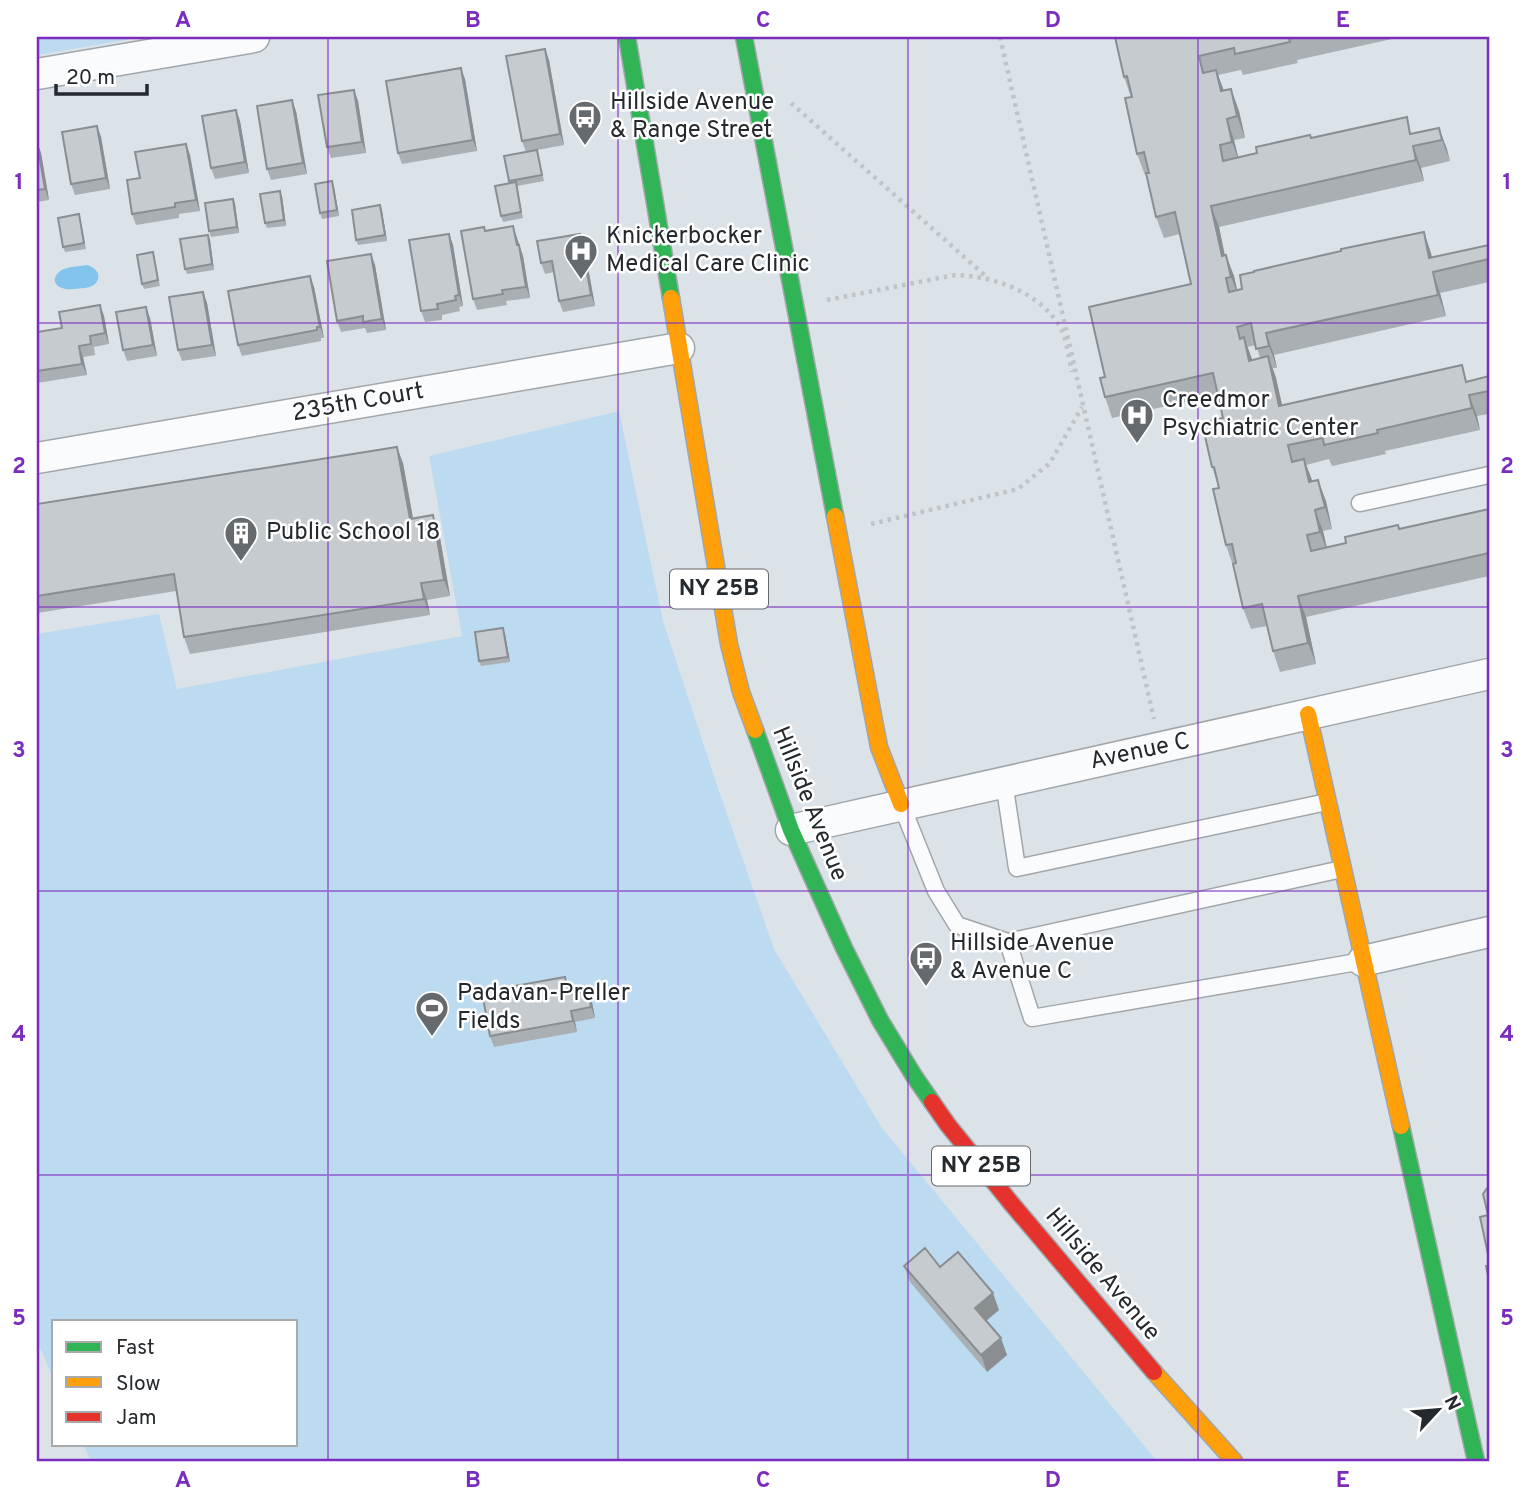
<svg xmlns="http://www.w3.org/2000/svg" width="1526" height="1498" font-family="Overpass,sans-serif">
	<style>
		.green { fill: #bddbf0 }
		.water { fill: #83c4ec }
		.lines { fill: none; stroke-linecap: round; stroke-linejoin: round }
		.lane-casing { stroke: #a1a6aa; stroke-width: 19 }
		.street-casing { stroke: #a1a6aa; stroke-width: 33 }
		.fast-casing { stroke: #a1a6aa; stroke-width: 19 }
		.slow-casing { stroke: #a1a6aa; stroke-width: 19 }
		.jam-casing { stroke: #a1a6aa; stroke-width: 19 }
		.path { stroke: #c1c3c5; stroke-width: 4.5; stroke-dasharray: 3.5 5; stroke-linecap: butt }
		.lane { stroke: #fafbfc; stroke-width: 16 }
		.street { stroke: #fafbfc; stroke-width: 30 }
		.fast { stroke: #30b455; stroke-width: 16 }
		.slow { stroke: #ff9f0a; stroke-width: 16 }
		.jam { stroke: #e5322d; stroke-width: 16 }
		.wall { fill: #a9afb2; fill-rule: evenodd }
		.shaded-wall { fill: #8a8e91 }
		.building { fill: #c5cbcf; stroke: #8a8e91; stroke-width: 2 }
		.grid { fill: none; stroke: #7b2cbf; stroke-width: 2; stroke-opacity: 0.55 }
		.labels { text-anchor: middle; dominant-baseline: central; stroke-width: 5; stroke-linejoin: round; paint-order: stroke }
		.shield { fill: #fff; stroke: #66696c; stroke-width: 2 }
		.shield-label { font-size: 23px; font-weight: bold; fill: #24292d }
		.poi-label { font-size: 24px; fill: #24292d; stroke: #fff; text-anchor: start }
		.street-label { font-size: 24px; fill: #24292d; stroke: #fff }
		.neatline { fill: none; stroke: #7b2cbf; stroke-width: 2.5 }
		.grid-label { font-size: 23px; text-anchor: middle; font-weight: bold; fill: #7b2cbf }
	</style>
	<rect width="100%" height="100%" fill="#dce3e8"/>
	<path class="green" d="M37 37H143L37 55Z
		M619 411 663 621 718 788 774 949 882 1128 1157 1461H91L83 1444H296V1321H54V1380L37 1341V634L159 614 177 689 462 636 429 456Z"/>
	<path class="water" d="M86 265C94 266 104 275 95 284 90 289 80 288 74 289 61 291 48 283 59 272 65 266 78 267 86 265Z"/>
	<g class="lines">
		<defs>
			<path id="lane" d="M1360 503 1489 475
				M1004 782 1017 868 1327 802
				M901 804 936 891 957 925 1008 942 1342 869
				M1008 942 1032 1018 1363 961"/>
			<path id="street" d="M37 74 254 37
				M37 458 679 348
				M791 830 1489 674
				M1363 961 1489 932"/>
			<path id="fast" d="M627 37 671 298
				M744 37 835 516
				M755 730 791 830 844 948 880 1020 914 1076 932 1102
				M1401 1126 1476 1461"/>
			<path id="slow" d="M671 298 729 644 741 692 755 730
				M835 516 879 747 901 804
				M1308 714 1401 1126
				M1154 1372 1234 1461"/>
			<path id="jam" d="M932 1102 948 1125 1011 1203 1154 1372"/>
		</defs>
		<use href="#lane" class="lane-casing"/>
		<use href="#street" class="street-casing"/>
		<use href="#fast" class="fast-casing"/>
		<use href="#slow" class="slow-casing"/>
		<use href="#jam" class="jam-casing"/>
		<path class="path" d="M1000 37 1154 719
			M791 103 989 279
			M827 300 955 275C993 276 1037 291 1059 325 1066 336 1069 358 1072 372
			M871 524 1018 489 1050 463 1082 407"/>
		<use href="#lane" class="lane"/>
		<use href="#street" class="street"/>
		<use href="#fast" class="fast"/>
		<use href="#slow" class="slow"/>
		<use href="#jam" class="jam"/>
	</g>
	<path class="wall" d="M1115 37H1391L1392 39 1297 60 1298 63 1243 75 1241 70 1218 75 1224 91 1231 89 1239 111 1245 138 1234 140 1238 157 1257 153 1310 135 1312 138 1413 134 1439 128 1450 161 1421 168 1424 181 1219 227 1225 255 1234 276 1237 290 1424 232 1432 258 1489 245V282L1440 293 1446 316 1274 355 1277 368H1273L1276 378 1282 405 1468 381 1489 376V414L1477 416 1480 430 1385 451 1386 454 1332 466 1329 459 1306 465 1312 481 1326 501 1332 529 1323 531 1327 547 1346 543 1398 525 1400 529 1489 509V576L1306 617 1316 664 1280 672 1273 651 1267 626 1251 629 1243 608 1233 566 1226 545 1219 488 1212 467 1223 418 1218 395 1112 418 1105 397V377L1191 284 1180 234 1164 238 1156 217 1147 175H1145L1137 154 1131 97 1124 77ZM1256 345 1260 358 1252 360 1247 347Z
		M545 49 549 60 564 145 537 150 544 181 517 186 523 218 503 222 501 216 509 183 504 156 526 152 522 141Z
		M465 79 477 151 402 164 398 153Z
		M354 90 358 101 366 153 331 158 327 147Z
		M236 110 240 121 249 173 215 179 211 168Z
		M296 111 307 174 271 180 267 169Z
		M97 126 101 137 110 189 75 195 71 184Z
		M37 142 41 153 49 200 37 202Z
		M186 144 190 155 200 211 179 214V218L136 225 132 214 140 178Z
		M334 187 339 216 322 219 320 213Z
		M282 196 286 226 267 228 265 223Z
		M233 199 235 204 239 233 211 237 209 231Z
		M380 205 382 211 387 241 358 245 356 240Z
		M79 214 86 249 65 252 63 247Z
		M513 226 523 256 530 298 506 301 507 305 477 310 473 299Z
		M449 234 453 245 463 306 459 307 460 311 442 315V320L425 322 421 311Z
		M580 234 584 245 595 306 563 312 559 301 554 272 545 274 541 263Z
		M210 240 214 270 187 274 185 269Z
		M153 252 160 286 144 289 142 284Z
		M371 254 375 265 386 330 367 333 365 328 341 332 337 321Z
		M310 276 314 287 324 338H321V341L242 356 238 345Z
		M203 292 207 303 216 356 182 361 178 350Z
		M100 305 104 316 109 344 94 347 95 355 83 357 87 375 37 383V332L62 328Z
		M150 318 157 356 127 361 123 350Z
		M403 463 413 518 439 532 450 596 427 600 430 615 190 654 184 637 176 591 37 613V504Z
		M505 634 510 662 481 666 479 661Z
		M565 977 570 994 588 991 592 1002 595 1018 575 1022 577 1032 494 1047 490 1036Z
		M904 1266 940 1267 999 1310 986 1321 1007 1355 987 1372 910 1282Z"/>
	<path class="shaded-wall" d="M545 49 549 60 564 145 560 134Z
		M461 68 465 79 477 151 473 140Z
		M1216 70 1224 91H1221Z
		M1231 89 1239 111 1245 138 1237 116Z
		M354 90 358 101 366 153 362 142Z
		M292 100 296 111 307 174 303 163Z
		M236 110 240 121 249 173 245 162Z
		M1227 119 1234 140 1240 164 1232 142Z
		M97 126 101 137 110 189 106 178Z
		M1439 128 1447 149 1450 161 1442 140Z
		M37 142 41 153 49 200 45 189Z
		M186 144 190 155 200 211 196 200Z
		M1413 146 1421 168 1424 181 1416 160Z
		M332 181 334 187 339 216 337 210Z
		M280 191 282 196 286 226 284 220Z
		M233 199 235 204 239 233 237 227Z
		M380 205 382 211 387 241 385 235Z
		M1211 206 1219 227 1229 277 1222 256Z
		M513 226 523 256 530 298 526 287Z
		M1424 232 1431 253 1435 271 1429 258Z
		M449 234 453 245 463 306 459 295Z
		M580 234 584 245 595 306 591 295Z
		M208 235 210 240 214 270 212 264Z
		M371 254 375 265 386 330 382 319Z
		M1226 255 1234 276 1239 298 1231 277Z
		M1433 272 1440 293 1446 316 1438 295Z
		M310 276 314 287 324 338 320 327Z
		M203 292 207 303 216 356 212 345Z
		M100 305 104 316 109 344 105 333Z
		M146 307 150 318 157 356 153 345Z
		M1266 333 1274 355 1277 368 1269 346Z
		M1244 337 1252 359 1257 382 1249 361Z
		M79 346 83 357 87 375 82 364Z
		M1268 356 1276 378 1287 427 1279 406Z
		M1469 395 1477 416 1480 430 1472 408Z
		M397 447 403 463 416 535 410 519Z
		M1304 459 1312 480 1316 503 1309 482Z
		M1318 480 1326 501 1332 529 1325 507Z
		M1315 510 1323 531 1328 554 1320 532Z
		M433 515 439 532 450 596 444 580Z
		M421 583 427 600 430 615 424 599Z
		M1298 596 1306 617 1316 664 1308 643Z
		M503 628 505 634 510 662 508 657Z
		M565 977 569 988 572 1006 568 994Z
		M588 991 592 1002 595 1018 591 1007Z
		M571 1011 575 1022 577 1032 573 1021Z
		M993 1293 999 1310 981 1325 975 1308Z
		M1001 1338 1007 1355 987 1372 981 1355Z"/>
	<path class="building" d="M1115 37H1297L1289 39 1290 42 1235 54 1234 48 1199 56 1203 73 1216 70 1221 91 1231 89 1237 116 1227 119 1232 142 1220 145 1223 161 1257 153 1256 147 1310 135 1311 138 1407 117 1410 134 1439 128 1442 140 1413 146 1416 160 1211 206 1222 256 1226 255 1231 277 1226 278 1229 292 1242 289 1240 275 1254 272V271L1341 251V249L1424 232 1429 258 1489 245V259L1433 272 1438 295 1266 333 1269 346 1256 349 1251 323 1237 327 1240 339 1244 337 1249 361 1268 356 1279 406 1462 365 1466 382 1489 376V391L1469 395 1472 408 1377 430 1378 433 1324 445 1323 438 1288 445 1292 462 1304 459 1309 482 1318 480 1325 507 1315 510 1320 532 1307 535 1311 551 1346 543 1345 537 1398 525 1399 529 1489 509V553L1298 596 1308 643 1273 651 1262 604 1243 608 1233 564 1236 563 1232 544 1226 545 1213 489 1219 488 1214 467H1212L1202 423 1223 418 1213 373 1105 397 1100 378 1105 377 1089 307 1191 284 1175 212 1156 217 1146 173H1149L1144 152 1137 154 1125 98 1132 97 1127 76 1124 77Z
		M545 49 560 134 522 141 506 56Z
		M461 68 473 140 398 153 386 81Z
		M354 90 362 142 327 147 318 95Z
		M292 100 303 163 267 169 257 106Z
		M236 110 245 162 211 168 202 116Z
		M97 126 106 178 71 184 62 132Z
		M37 142 45 189 37 190Z
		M186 144 196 200 175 203V207L132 214 127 180 140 178 135 152Z
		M537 150 542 175 509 181 504 156Z
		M332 181 337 210 320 213 315 184Z
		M516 182 521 212 501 216 495 186Z
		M280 191 284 220 265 223 260 194Z
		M233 199 237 227 209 231 205 203Z
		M380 205 385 235 356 240 352 210Z
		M79 214 84 243 63 247 58 218Z
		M513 226 517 245H519L526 287 502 290 503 294 473 299 461 231 484 227 485 231Z
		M449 234 459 295 455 296 456 300 437 304 438 309 421 311 409 240Z
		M580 234 591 295 559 301 552 261 541 263 537 241Z
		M208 235 212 264 185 269 180 239Z
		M153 252 158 280 142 284 137 255Z
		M371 254 382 319 363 322V316L337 321 327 261Z
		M310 276 320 327H317V330L238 345 228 291Z
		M203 292 212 345 178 350 169 297Z
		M100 305 105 333 90 336 91 344 79 346 82 364 37 371V332L62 328 59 312Z
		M146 307 153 345 123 350 116 312Z
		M397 447 410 519 433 515 444 580 421 583 424 599 184 637 174 574 37 596V504Z
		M503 628 508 657 479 661 475 632Z
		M565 977 568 994 588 991 591 1007 571 1011 573 1021 490 1036 482 992Z
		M1488 1187H1489V1259L1480 1217 1488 1215 1483 1194Z
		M925 1248 940 1267 958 1252 993 1293 975 1308 1001 1338 981 1355 904 1266Z
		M1486 1266H1489V1280Z"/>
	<path class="grid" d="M328 37V1461M618 37V1461M908 37V1461M1198 37V1461M37 323H1489M37 607H1489M37 891H1489M37 1175H1489"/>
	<defs>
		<symbol id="bus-pin" viewBox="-11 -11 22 30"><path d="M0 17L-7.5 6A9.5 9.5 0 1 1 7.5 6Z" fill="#646a6e" stroke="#fff"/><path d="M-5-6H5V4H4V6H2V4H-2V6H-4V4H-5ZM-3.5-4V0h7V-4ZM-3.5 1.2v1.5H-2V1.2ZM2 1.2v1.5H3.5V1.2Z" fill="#fff"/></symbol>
		<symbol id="hospital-pin" viewBox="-11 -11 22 30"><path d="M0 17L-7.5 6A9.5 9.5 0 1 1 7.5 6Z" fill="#646a6e" stroke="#fff"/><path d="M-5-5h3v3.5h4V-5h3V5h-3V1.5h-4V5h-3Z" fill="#fff"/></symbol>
		<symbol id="building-pin" viewBox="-11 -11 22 30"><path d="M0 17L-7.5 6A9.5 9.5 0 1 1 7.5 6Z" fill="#646a6e" stroke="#fff"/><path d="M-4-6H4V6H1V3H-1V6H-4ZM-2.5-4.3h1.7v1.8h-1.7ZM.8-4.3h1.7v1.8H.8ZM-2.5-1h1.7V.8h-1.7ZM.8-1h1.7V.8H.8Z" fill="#fff"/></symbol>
		<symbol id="stadium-pin" viewBox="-11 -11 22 30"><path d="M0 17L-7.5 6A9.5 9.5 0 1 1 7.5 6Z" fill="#646a6e" stroke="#fff"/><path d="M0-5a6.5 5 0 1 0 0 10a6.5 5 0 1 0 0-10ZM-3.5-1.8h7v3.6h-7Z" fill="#fff"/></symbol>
	</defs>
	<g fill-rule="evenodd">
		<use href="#bus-pin" x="566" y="98" width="38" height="52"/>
		<use href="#hospital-pin" x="562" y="232" width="38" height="52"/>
		<use href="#hospital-pin" x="1118" y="396" width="38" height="52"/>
		<use href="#building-pin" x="222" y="514" width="38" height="52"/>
		<use href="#bus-pin" x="907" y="939" width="38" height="52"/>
		<use href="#stadium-pin" x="413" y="989" width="38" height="52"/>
	</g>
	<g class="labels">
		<g class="shield">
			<rect x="670" y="569.5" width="98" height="39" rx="5"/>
			<rect x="932" y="1146.5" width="98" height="39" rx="5"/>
		</g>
		<g class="shield-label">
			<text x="719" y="589">NY 25B</text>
			<text x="981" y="1166">NY 25B</text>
		</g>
		<g class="poi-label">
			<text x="610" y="103">Hillside Avenue<tspan x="610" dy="28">&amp; Range Street</tspan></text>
			<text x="606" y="237">Knickerbocker<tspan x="606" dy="28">Medical Care Clinic</tspan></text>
			<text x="1162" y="401">Creedmor<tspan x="1162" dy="28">Psychiatric Center</tspan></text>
			<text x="266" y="533">Public School 18</text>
			<text x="950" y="944">Hillside Avenue<tspan x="950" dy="28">&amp; Avenue C</tspan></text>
			<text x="457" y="994">Padavan-Preller<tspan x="457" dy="28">Fields</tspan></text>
		</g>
		<g class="street-label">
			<text transform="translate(358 403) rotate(-10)">235th Court</text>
			<text transform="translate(1140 752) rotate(-12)">Avenue C</text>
			<text transform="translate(809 804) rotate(68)">Hillside Avenue</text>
			<text transform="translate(1102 1275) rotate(50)">Hillside Avenue</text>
		</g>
	</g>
	<rect width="1526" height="1498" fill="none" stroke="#ffffff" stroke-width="77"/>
	<rect x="52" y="1320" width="245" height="126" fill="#ffffff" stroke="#a7a9ab" stroke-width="2"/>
	<rect x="66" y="1342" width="35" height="10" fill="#30b455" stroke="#a7a9ab" stroke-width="2"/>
	<text x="116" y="1354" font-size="21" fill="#24292d">Fast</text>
	<rect x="66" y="1377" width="35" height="10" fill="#ff9f0a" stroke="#a7a9ab" stroke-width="2"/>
	<text x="116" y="1390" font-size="21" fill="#24292d">Slow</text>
	<rect x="66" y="1412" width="35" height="10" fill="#e5322d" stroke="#a7a9ab" stroke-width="2"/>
	<text x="116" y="1424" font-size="21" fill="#24292d">Jam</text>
	<g transform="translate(1438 1410) rotate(64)" stroke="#ffffff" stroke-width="5" paint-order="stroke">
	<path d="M0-5L12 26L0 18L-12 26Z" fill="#24292d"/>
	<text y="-10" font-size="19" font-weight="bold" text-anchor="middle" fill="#24292d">N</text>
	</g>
	<path d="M56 84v10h91v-10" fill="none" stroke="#24292d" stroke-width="3.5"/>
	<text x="66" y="84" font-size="21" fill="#24292d" stroke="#ffffff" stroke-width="5" paint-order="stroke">20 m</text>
	<rect x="38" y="38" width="1450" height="1422" class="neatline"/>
	<g class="grid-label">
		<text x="183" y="27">A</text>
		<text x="473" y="27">B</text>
		<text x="763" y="27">C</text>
		<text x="1053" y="27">D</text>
		<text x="1343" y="27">E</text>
		<text x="19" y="189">1</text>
		<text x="1507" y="189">1</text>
		<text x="19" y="473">2</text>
		<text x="1507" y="473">2</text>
		<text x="19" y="757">3</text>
		<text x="1507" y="757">3</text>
		<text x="19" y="1041">4</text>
		<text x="1507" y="1041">4</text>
		<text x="19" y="1325">5</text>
		<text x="1507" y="1325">5</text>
		<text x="183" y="1487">A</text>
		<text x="473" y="1487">B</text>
		<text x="763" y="1487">C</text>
		<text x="1053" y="1487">D</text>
		<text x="1343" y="1487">E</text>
	</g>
</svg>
